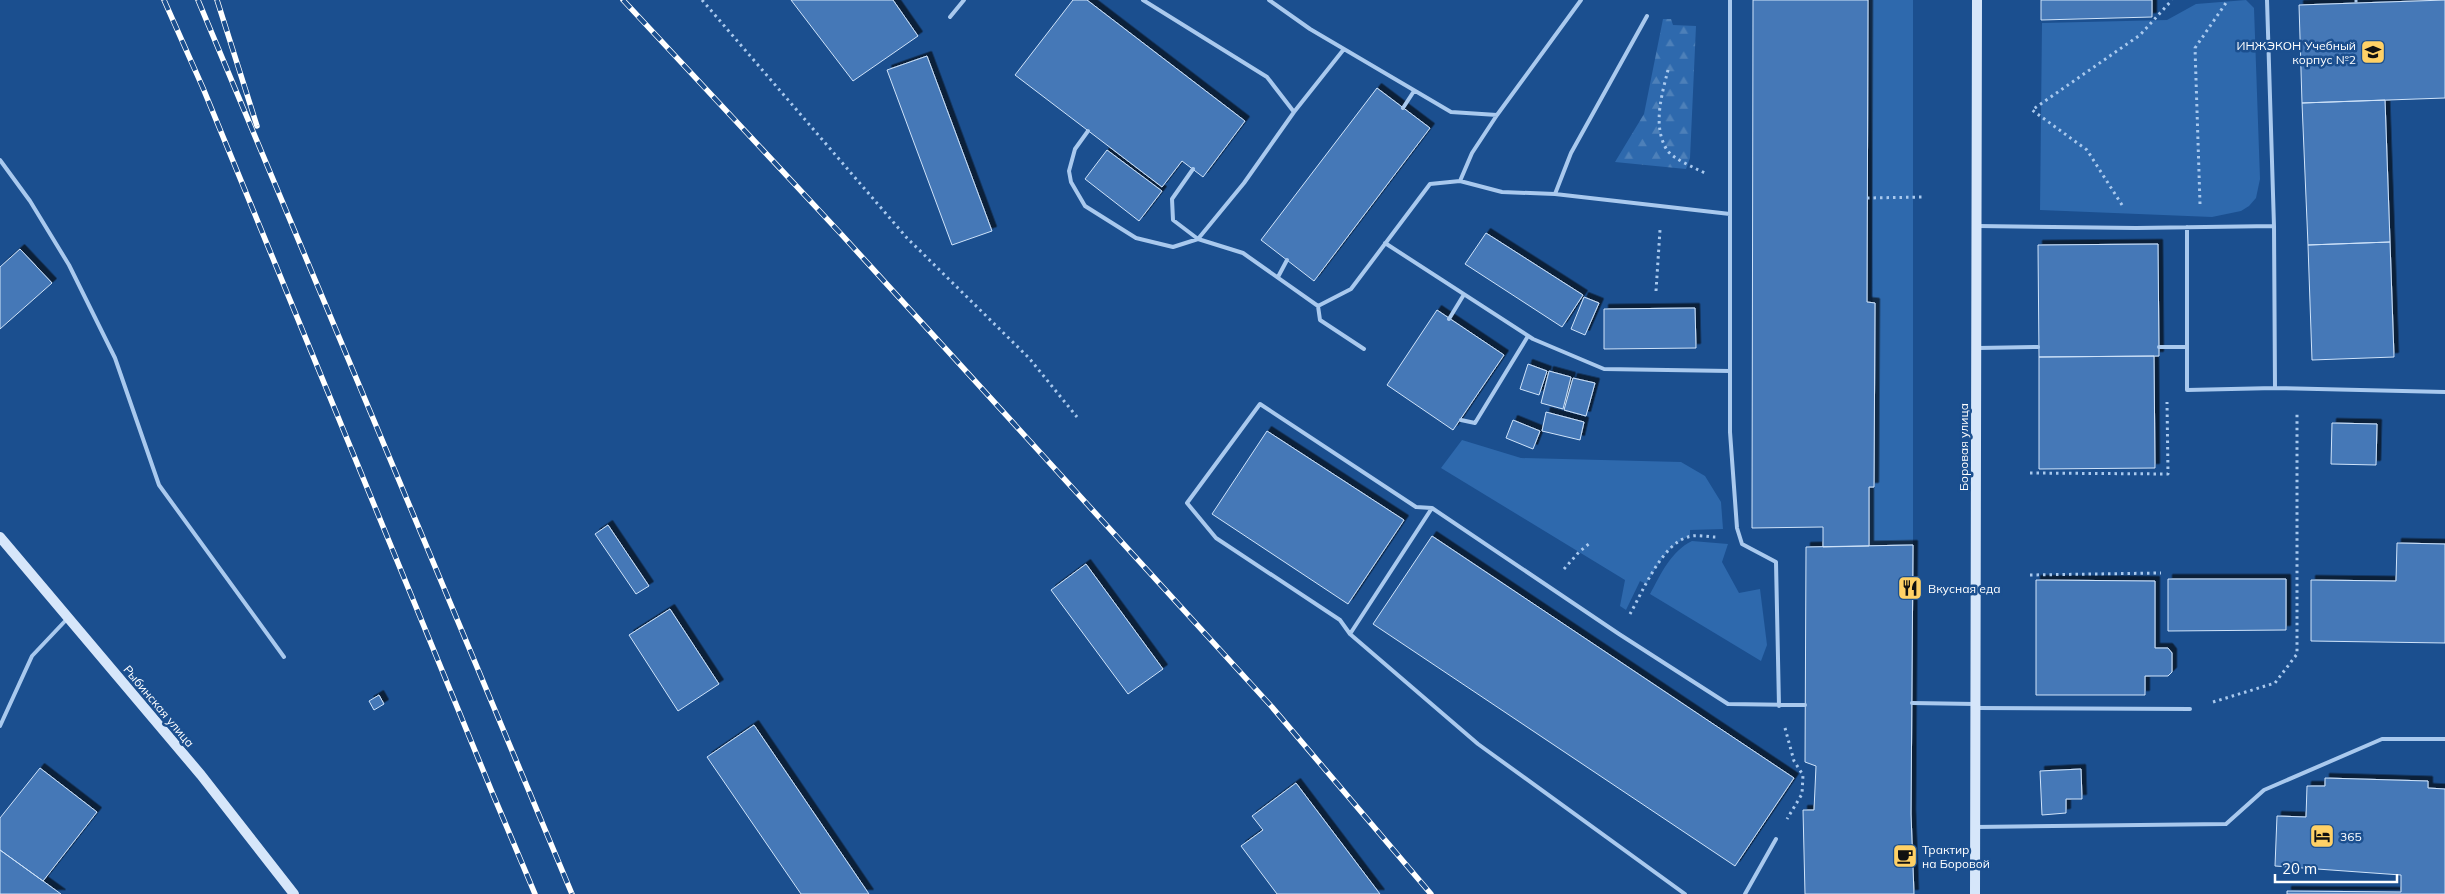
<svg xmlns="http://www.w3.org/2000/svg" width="2445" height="894" font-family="Mulish,sans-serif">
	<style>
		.green { fill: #2e69ad }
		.forest { fill: url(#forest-firs) }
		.building { fill: #4478b7; stroke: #cfe3fa; filter: url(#shadow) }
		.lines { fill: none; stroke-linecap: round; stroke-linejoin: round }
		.path { stroke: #a9c9ee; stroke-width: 3; stroke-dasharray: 2.5 4; stroke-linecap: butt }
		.lane { stroke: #a9c9ee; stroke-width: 4 }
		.secondary { stroke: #d6e6fa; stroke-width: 10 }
		.rail-casing { stroke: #fff; stroke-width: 5.5 }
		.rail { stroke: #1b4f8f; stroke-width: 4; stroke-dasharray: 11; stroke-linecap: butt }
		.labels { text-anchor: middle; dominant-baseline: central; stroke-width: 5; stroke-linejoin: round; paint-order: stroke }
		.poi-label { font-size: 12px; fill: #fff; stroke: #1b4f8f; text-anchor: start }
		.street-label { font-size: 12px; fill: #fff; stroke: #1b4f8f }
	</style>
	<defs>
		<pattern id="forest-firs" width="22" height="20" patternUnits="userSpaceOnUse" patternTransform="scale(1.25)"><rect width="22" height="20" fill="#2e69ad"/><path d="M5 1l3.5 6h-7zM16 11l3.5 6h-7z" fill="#4d80b9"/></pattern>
		<filter id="shadow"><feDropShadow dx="4.5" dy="-4.5" stdDeviation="0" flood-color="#0009"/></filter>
	</defs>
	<rect width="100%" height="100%" fill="#1b4f8f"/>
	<path class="green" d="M1870 0H1913V545L1869 546V487H1874Z
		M2246 0 2254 8 2260 179 2256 198 2249 206 2241 211 2212 217 2040 210 2042 23 2167 20 2196 4Z
		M1462 440 1521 458 1681 462 1705 476 1721 502 1723 529 1690 530V536C1667 545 1659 564 1646 584L1640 581 1626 610 1620 606 1625 580 1441 468Z
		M1692 541 1728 544 1722 562 1739 593 1760 589 1767 645 1761 661 1650 594C1661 574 1671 551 1692 541Z"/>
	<path class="forest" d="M1663 19H1671L1673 25 1696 26 1690 158 1686 169 1615 162 1644 114Z"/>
	<path class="building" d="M791 0H893L918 36 853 81Z
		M1073 0H1087L1245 121 1203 177 1182 161 1162 187 1015 75Z
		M1753 0H1868L1867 302 1875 303 1874 487H1869V546L1823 547V527L1752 528Z
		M2041 0H2152V17L2041 20Z
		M2445 0V98L2302 103 2299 5Z
		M927 56 992 231 952 245 887 70Z
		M1377 88 1430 128 1314 281 1261 240Z
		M2385 100 2390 242 2308 245 2302 103Z
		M1107 150 1162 191 1139 221 1085 179Z
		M1486 233 1583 295 1562 327 1465 264Z
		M2390 242 2394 357 2312 360 2308 245Z
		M2158 244 2159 356 2039 357 2038 245Z
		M20 249 52 283 0 329V267Z
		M1584 297 1599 303 1585 335 1571 329Z
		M1695 308 1696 348 1604 349V309Z
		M1437 310 1504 355 1453 430 1387 385Z
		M2154 356 2155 468 2039 469V357Z
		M1528 364 1547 371 1539 395 1520 389Z
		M1549 371 1571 377 1563 409 1541 403Z
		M1573 378 1595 383 1586 416 1564 410Z
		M1546 412 1584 422 1580 440 1542 431Z
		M1513 420 1540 431 1533 449 1506 438Z
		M2332 423 2377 424 2376 465 2331 464Z
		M1267 431 1404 520 1348 604 1212 514Z
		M608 525 649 586 636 594 595 534Z
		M1432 536 1794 778 1735 866 1373 624Z
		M2397 543 2445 544V643L2311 641V580L2396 581Z
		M1913 545 1911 814 1914 894H1805L1803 810H1814L1816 766 1805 762 1806 547Z
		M1086 564 1163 669 1128 694 1051 590Z
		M2168 579H2286V630L2168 631Z
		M2036 580 2155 581V648H2168L2172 653V672L2168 676H2145V695H2036Z
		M670 609 719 684 678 711 629 635Z
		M379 695 384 704 374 710 369 701Z
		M754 725 869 894H801L707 757Z
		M40 768 97 812 43 881 0 850V818Z
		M2081 769 2082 799H2066V813L2042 815 2040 771Z
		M2325 778 2428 781V788L2445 789V894H2287V891L2401 892V875L2275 866 2277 816 2306 817 2307 786H2325Z
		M1296 783 1380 894H1277L1241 846 1263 830 1252 816Z
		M0 850 43 881 61 894H0Z"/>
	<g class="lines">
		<path class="path" d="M702 0 907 238 1029 358 1077 417
			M2356 0V3
			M1668 70C1662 94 1652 126 1667 150 1673 159 1697 169 1707 174
			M1867 198 1924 197
			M2200 204 2195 48 2228 0
			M2122 205 2087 150 2032 110 2140 35 2172 0
			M1656 291 1660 230
			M2030 473 2168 474 2167 402
			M1564 569 1579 552 1590 543
			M2030 575 2161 573
			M1630 614C1643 591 1662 544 1688 537 1696 534 1707 537 1716 537
			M2213 702 2275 683 2297 654V412
			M1785 728 1794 761 1803 775 1802 794 1787 819"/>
		<path class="lane" d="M1143 0 1267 77 1294 112 1244 183 1198 239 1173 220 1172 199 1193 169
			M1269 0 1310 29 1451 112 1497 115 1581 0
			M1730 0V432L1737 528 1742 544 1776 562 1779 706
			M950 17 964 0
			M1403 108 1414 91
			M1294 112 1344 49
			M1088 131 1075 149 1069 171 1071 182 1085 206 1136 238 1173 247 1198 239 1243 253 1318 306 1351 289 1430 184 1460 181 1502 192 1555 194 1730 214
			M0 160 30 201 69 265 115 358 159 485 284 657
			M1460 181 1472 153 1497 115
			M1555 194 1571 153 1647 16
			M1978 226 2136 228 2274 226 2267 0
			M2274 226 2275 388 2445 392
			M2187 227V390L2275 388
			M1385 243 1533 339 1604 369 1730 371
			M1278 277 1287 260
			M1318 306 1320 320 1364 349
			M1449 319 1463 296
			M2159 347H2187
			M1978 348 2038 347
			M1461 420 1475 423 1528 336
			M1350 634 1432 508
			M1912 703 1975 704
			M1978 708 2190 709
			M0 726 32 656 67 619
			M1975 827 2226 824 2264 790 2382 739H2445
			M1685 894 1478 744 1350 634 1340 620 1216 538 1187 503 1260 404 1416 507 1432 508 1619 634 1728 704 1805 705
			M1745 894 1776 839"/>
		<path class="secondary" d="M0 537 201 775 294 894
			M1975 894 1977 0"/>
		<defs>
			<path id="rail" d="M164 0 203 88 492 792 535 894
				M198 0 572 894
				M217 0 257 126
				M623 0 842 235 1272 707 1431 894"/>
		</defs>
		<use href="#rail" class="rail-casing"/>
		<use href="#rail" class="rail"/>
	</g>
	<defs>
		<symbol id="university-square" viewBox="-11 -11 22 22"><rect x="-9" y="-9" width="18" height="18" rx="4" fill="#ffd166" stroke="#1b4f8f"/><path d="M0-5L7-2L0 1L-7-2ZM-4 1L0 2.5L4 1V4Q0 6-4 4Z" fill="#111"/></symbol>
		<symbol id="restaurant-square" viewBox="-11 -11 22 22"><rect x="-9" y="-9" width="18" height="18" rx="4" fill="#ffd166" stroke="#1b4f8f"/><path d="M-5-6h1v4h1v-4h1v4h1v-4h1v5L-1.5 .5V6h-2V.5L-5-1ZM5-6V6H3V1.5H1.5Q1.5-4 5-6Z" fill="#111"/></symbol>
		<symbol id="hotel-square" viewBox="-11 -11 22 22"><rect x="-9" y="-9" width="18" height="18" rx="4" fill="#ffd166" stroke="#1b4f8f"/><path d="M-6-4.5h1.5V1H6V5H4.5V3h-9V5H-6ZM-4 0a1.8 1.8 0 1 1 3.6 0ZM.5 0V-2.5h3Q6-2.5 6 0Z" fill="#111"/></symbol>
		<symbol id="cafe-square" viewBox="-11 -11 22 22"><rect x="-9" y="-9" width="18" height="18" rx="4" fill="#ffd166" stroke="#1b4f8f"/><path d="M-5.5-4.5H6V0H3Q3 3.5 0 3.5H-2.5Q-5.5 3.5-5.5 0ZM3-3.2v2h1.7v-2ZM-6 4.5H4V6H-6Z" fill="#111"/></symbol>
	</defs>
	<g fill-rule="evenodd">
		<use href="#university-square" x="2359" y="38" width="28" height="28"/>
		<use href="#restaurant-square" x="1896" y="574" width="28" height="28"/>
		<use href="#hotel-square" x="2308" y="822" width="28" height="28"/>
		<use href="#cafe-square" x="1891" y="842" width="28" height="28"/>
	</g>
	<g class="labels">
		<g class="poi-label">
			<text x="2356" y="45" text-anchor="end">ИНЖЭКОН Учебный<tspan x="2356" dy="14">корпус №2</tspan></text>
			<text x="1928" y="588">Вкусная еда</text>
			<text x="2340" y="836">365</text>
			<text x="1922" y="849">Трактир<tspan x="1922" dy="14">на Боровой</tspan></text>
		</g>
		<g class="street-label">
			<text transform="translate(1963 447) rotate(-90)">Боровая улица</text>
			<text transform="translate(159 706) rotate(50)">Рыбинская улица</text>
		</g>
	</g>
	<path d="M2275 874v8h122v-8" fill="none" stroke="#ffffff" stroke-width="2.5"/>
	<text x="2282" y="874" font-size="15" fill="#ffffff" stroke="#1b4f8f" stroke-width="4" paint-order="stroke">20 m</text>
</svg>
